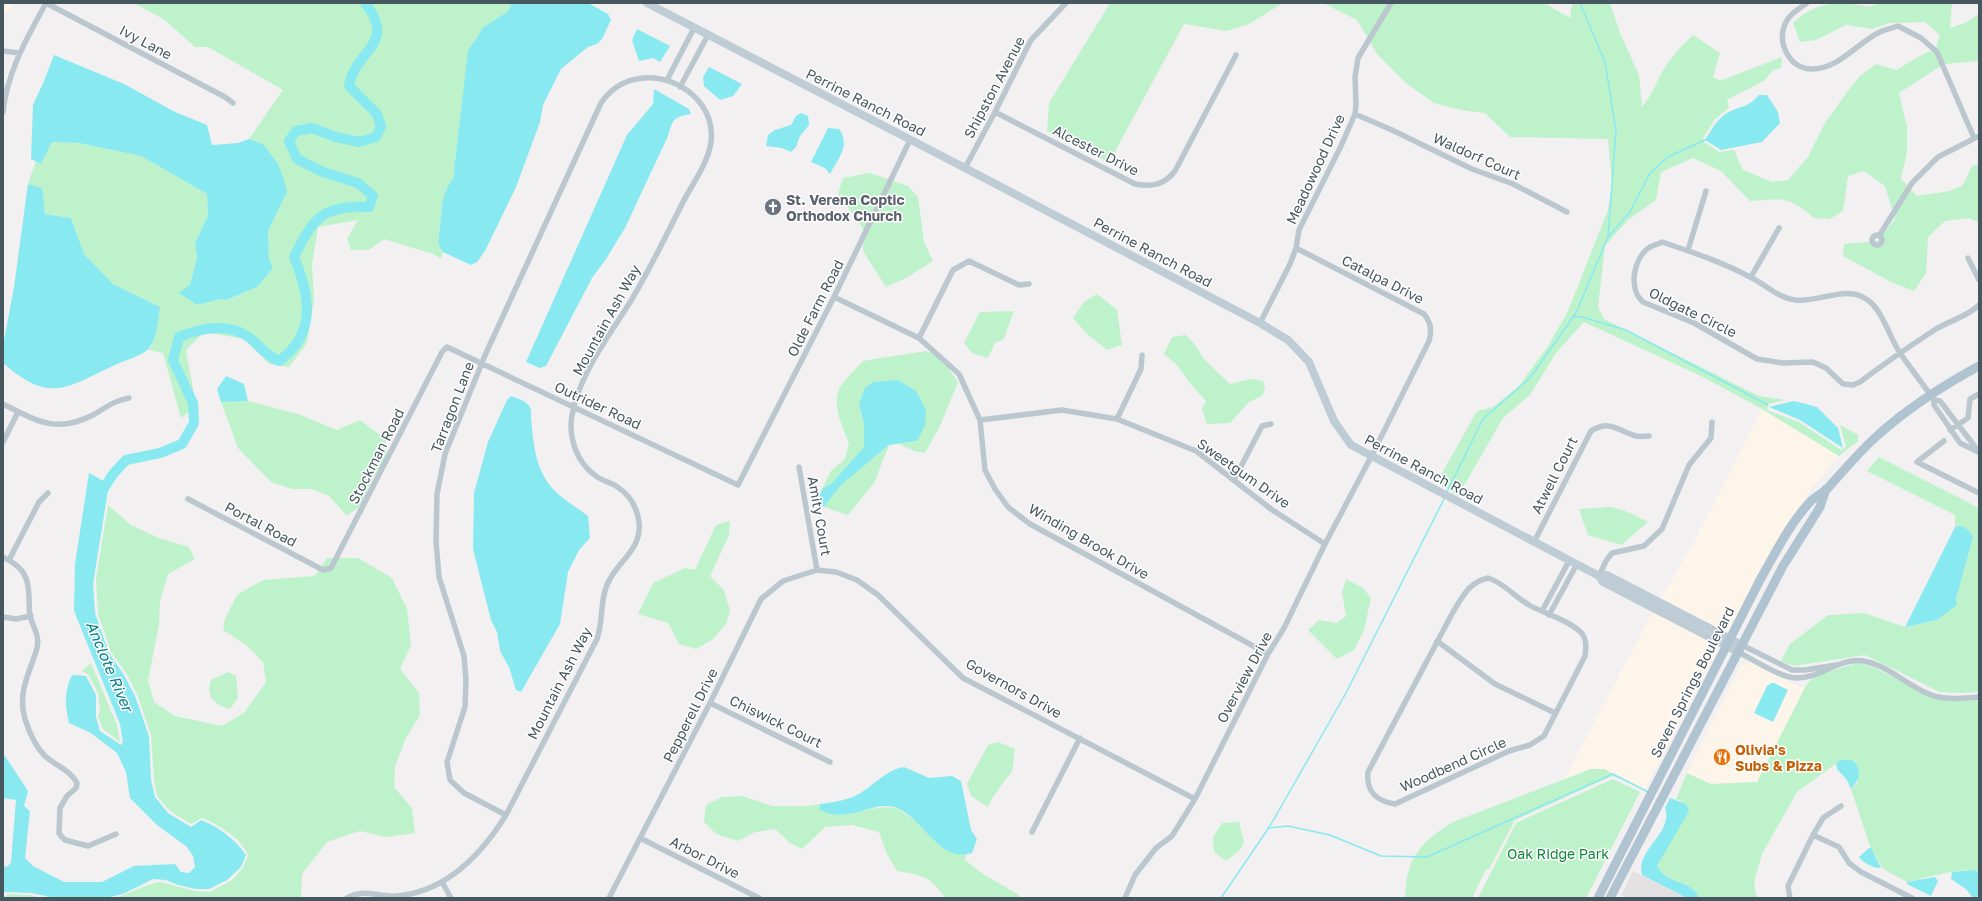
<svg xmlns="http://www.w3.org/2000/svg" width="1982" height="901" font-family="'Golos Text',sans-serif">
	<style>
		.commercial { fill: #fdf5ea }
		.education { fill: #e4e1e3 }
		.green { fill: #bdf2cb }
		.water { fill: #88e9f1 }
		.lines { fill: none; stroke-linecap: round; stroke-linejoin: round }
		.stream { stroke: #88e9f1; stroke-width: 1.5 }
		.river { stroke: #88e9f1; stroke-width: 10 }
		.street { stroke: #bbc7ce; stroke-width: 5.5 }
		.secondary { stroke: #bdccd5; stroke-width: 8 }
		.primary { stroke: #afc4d0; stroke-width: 9 }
		.labels { text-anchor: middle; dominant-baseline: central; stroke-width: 3; stroke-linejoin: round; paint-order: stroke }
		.street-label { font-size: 14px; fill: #47575f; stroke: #fff }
		.worship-label { font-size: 14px; font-weight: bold; fill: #5b616d; stroke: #fff; text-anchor: start }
		.food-label { font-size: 14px; font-weight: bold; fill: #c56008; stroke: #fff; text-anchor: start }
		.park-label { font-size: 14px; fill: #12863d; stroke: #fff }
		.water-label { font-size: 15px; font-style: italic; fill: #07818c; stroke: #fff }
	</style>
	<rect width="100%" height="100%" fill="#f3f0f1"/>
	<path class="commercial" d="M3 3H13L8 13 3 12Z
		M1762 409 1839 456 1813 486 1792 518 1727 633 1661 598 1693 544Z
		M1653 611 1720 646 1640 799 1643 794 1641 790 1604 769H1591L1564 780Z
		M1751 663 1804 689 1757 782 1711 784 1687 773 1741 666Z"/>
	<path class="education" d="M1633 871 1687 898H1628L1621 895Z"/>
	<path class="green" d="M134 3H512L507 12 482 28 481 33 473 42 467 66 453 179 448 186 443 199 438 243 443 251 441 259 433 254 384 239 369 250H351L347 239 358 220 318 227 312 265 314 299 307 343 289 367 269 364 244 339 204 332 186 350 196 406 181 418 163 353 149 350 156 335 160 307 113 284 84 254 71 218 45 214 41 188 28 184 36 161 41 164 52 142 79 143 141 156 207 194 208 216 195 243 197 258 190 285 197 305 221 299 228 300 257 287 269 259 268 231 287 192 263 144 249 139 283 90 208 47H195L165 20Z
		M1110 3H1283L1249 24 1227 31 1184 24 1112 157 1104 160 1047 131 1049 103Z
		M1323 3H1544L1570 18 1572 3H1610L1620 33 1639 75 1642 107C1651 96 1655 86 1661 74 1669 59 1681 46 1693 35L1720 53 1713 77 1720 81 1782 57 1781 68 1773 70 1765 80 1727 100 1729 108 1715 119 1703 138 1704 142 1719 152 1734 150 1743 170 1772 182 1788 180 1808 157 1825 123 1847 92 1861 75 1876 64 1896 70 1927 52 1935 51 1940 35 1925 22 1890 23 1872 29 1846 25 1816 40 1800 42 1793 23C1816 1 1839 0 1870 7L1878 3H1952L1950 28 1965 23 1979 14V61L1944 64 1899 93 1907 127V152L1901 179 1917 196 1950 191 1963 185 1972 166 1979 164V222L1968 218 1945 221 1928 237 1926 273 1914 291 1893 283 1843 256 1844 244 1878 241 1895 219 1885 186 1864 171 1848 176 1843 211 1830 219 1814 218C1788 195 1783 199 1750 201L1721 171 1693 158 1661 172 1656 200 1628 220 1605 246 1598 307 1604 319 1759 396 1785 400 1768 404 1767 410 1799 422 1841 450 1846 447 1840 425 1858 435V441L1839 456 1762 409 1701 376 1584 322 1556 353 1530 395 1503 418 1458 496 1437 482 1477 411 1493 407 1519 386 1548 346 1568 311 1608 210 1612 184 1608 139 1510 137 1485 113 1461 110 1434 103 1406 83 1377 54 1357 20Z
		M870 173 908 186 918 197 924 242 933 261 906 278 886 287 863 251 864 230 838 194 843 178Z
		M1097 294 1117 310 1122 345 1107 350 1087 334 1073 318 1084 302Z
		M1014 311 1004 339 995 343 988 358 972 353 964 343 980 312Z
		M1186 335 1196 346 1203 358 1230 384 1251 379 1263 381 1265 389 1262 396 1249 402 1230 423 1207 424 1202 409 1206 401 1190 383 1176 364 1164 354 1172 337Z
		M926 351 939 355 958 382 940 426 925 453 914 451 899 444 917 441 916 391 898 380 889 382 859 404 864 424V447L831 484 822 489 831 471 845 459 849 444C843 426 829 403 842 384 848 376 856 369 863 361Z
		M248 401 298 414 337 430 360 420 385 439 388 458 374 476 360 506 347 516 329 496 311 489H292L271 482 238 448 221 402Z
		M889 445 874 483 848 515 824 507 841 485Z
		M1879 457 1979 508V692L1961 693 1940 692 1865 655 1794 666 1781 661 1790 644 1828 615 1864 613 1905 627 1937 620 1957 605 1956 599 1973 537 1962 527H1955V515L1867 471Z
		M108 505 131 525 159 538 189 547 195 559 168 574 160 601 159 624 148 681 154 702 175 716 222 726 244 713 266 682 263 662 246 645 223 630 225 619 237 595 263 580 315 576 327 558H358L392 578 407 609 411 645 400 669 419 693 420 715 406 738 395 766 394 787 412 808 415 833 385 837 360 831 327 842 302 874 301 898H116L145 886 160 882 195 891 210 892 232 880 243 868 248 855C240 837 219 825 202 818L191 824 170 811 157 796 154 779 151 735 137 694 126 673 111 652 98 614 96 579Z
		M1611 507 1628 512 1648 522 1621 545 1588 535 1579 509Z
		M730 521 729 535 710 576 724 590 730 611 726 624 713 639 696 649 679 644 668 623 638 614 653 583 685 568 695 570 716 525Z
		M1346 579 1363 588 1371 598 1364 630 1354 650 1337 659 1308 630 1319 620 1337 623 1346 616 1342 593Z
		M91 663 117 725 120 742 103 729 98 716 100 710 98 693 88 674 82 671Z
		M1857 663 1874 667 1917 690 1944 701 1979 700V873C1966 865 1924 879 1907 882L1883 869 1871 849 1851 789 1858 782 1847 761 1841 760 1797 792 1762 854 1754 882 1756 895 1759 898H1699C1693 882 1674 884 1663 874 1661 872 1659 869 1657 866L1686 804 1676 799 1687 773 1711 784 1757 782 1808 682 1818 675Z
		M228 672 236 676 238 698 230 709 220 706 211 698 209 688 211 680Z
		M998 742 1015 749 1012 771 992 798 988 807 971 796 967 784 988 745Z
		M1591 769H1604L1622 779 1612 776 1515 820 1489 869 1485 871 1472 898H1405C1406 888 1406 876 1410 867 1416 847 1436 832 1453 822Z
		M1613 779 1640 792 1586 898H1478L1516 823Z
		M742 796 772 806H807L820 804V810C847 823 869 803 896 808 899 809 903 812 906 814 911 818 917 821 921 826 934 839 945 854 966 855L965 860 983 874 1019 895 1021 898H945C931 876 921 875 897 871L887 854 879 832 852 825 825 827 802 849 790 843 775 829 755 832 738 841 716 834 704 822 706 805 722 797Z
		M1239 822 1244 843 1240 850 1226 861 1214 852 1213 837 1222 823Z
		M8 894 31 895 39 898H3Z"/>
	<path class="water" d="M512 3H588L608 14 611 20 602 39 597 44 588 47 561 69 543 105 540 122 516 187 485 251 477 262 471 265 443 252 438 243 443 199 448 186 453 179 468 51C472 43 480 36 482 28L507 12Z
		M637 29 670 46 660 62 653 58 639 61 632 40Z
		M54 55 124 84 175 112 207 125 212 145 238 143 249 139 263 144 278 164 284 180 287 192 268 231 269 259 273 268 257 287 227 300 221 299 197 305 179 293 190 285 197 258 195 243 208 216 207 194 141 156 79 143 52 142 41 164 31 159 33 105 44 81Z
		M709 67 742 84 733 96 720 100 704 86 703 77Z
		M654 89 689 109 691 114C673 117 673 119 668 136L625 228 606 259 592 278 546 366 540 368 526 362 627 135 653 104Z
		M1759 95H1767L1778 112 1780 123 1762 142 1721 150 1705 140C1712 129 1719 115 1733 110 1746 105 1749 106 1759 95Z
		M801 113 808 116 809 125 800 136 796 147 791 152 782 148 766 146 768 135 775 130 791 125 796 116Z
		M828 128 839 129C851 145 838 159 830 174L825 168 811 162Z
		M28 184 42 188 45 214 71 218 84 254 113 284 160 307C158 321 158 337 149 348 146 354 124 361 117 364 67 387 51 405 3 363V346L14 287Z
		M226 376 244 384 248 401 221 402 217 389Z
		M898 380 916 391 926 410 925 425 917 441 889 445 841 485 824 507 817 502 822 489 831 484 864 447V424L859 404 865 388 873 382Z
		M511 396C522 400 533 403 531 416 533 442 535 472 556 492 565 501 578 508 588 516L590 538 579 550 568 572 560 624 521 692 516 690 509 667 500 651 497 632 491 620 473 549 474 493 488 442 507 400Z
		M1794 401 1817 407 1838 428 1843 448 1800 420 1769 407Z
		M89 473 109 484 93 584 95 613 109 653 124 675 135 696 149 736 151 780 155 797 168 813 191 827 201 820C219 827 235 839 246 855L241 867 227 880 209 889H196L178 885 166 880 153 879 123 894 106 898H54L32 893 3 892V867L8 866 11 862 16 800 3 798V753L28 791 24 806 30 811 25 858 33 866 64 882H102L134 866 175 864 181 872 189 873 195 867 193 856 187 847 157 825 130 798 126 772 117 753 91 733 69 723C65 705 64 691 72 675L86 676 96 695V717L100 731 121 745 123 742 120 724 74 611 75 564Z
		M1962 526 1968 530 1973 537 1956 599 1957 605 1937 620 1905 627 1955 527Z
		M1771 683H1774L1788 690 1773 722 1754 713 1767 686Z
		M1841 760H1852C1863 770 1860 779 1851 789L1847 780 1837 769 1836 763Z
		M904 767 929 778 952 776 961 781 971 830 977 839 972 853C940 864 923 818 897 808 874 799 850 825 820 810V804C834 802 851 800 862 792 876 783 888 769 904 767Z
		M1670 798 1686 804 1689 811 1657 866C1659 869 1661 872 1663 874 1674 884 1693 882 1699 898H1687L1642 875C1635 850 1674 833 1665 808Z
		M1869 848H1871L1881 868C1875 869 1863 863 1859 857Z
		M1974 870 1979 873V892L1977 898H1973L1966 889 1951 879 1952 872Z
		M1935 877 1938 881 1931 896 1907 884V882Z"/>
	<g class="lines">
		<path class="stream" d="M1608 237 1630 212 1650 173 1668 157 1705 140
			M1573 317H1582L1626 330 1768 405
			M1447 492 1483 419 1530 378 1576 313 1608 237 1616 131 1605 62 1580 3
			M1268 828 1288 826 1330 835 1381 856 1427 857 1613 774 1648 792
			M1221 898 1270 826 1346 693 1445 497"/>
		<path class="river" d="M101 493 113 474 126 460 160 453 182 444 194 423 193 403 173 360 179 337C201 328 229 322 250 338 261 347 265 355 279 361 317 334 310 295 294 257 313 218 323 205 369 207L373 196 358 183 323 172 297 159 289 141 296 131 312 128 336 137 359 142 376 137 381 126 377 114 349 86C355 49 398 45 365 3"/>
		<path class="street" d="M46 3 225 97 233 103
			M1807 3C1799 9 1789 14 1785 24 1777 43 1789 68 1811 69 1838 70 1858 42 1880 32 1886 29 1892 28 1898 26L1921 38 1937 52 1974 138
			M3 51 19 53
			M667 80 694 28
			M680 87 708 35
			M3 112C7 72 27 38 46 3
			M995 112 1135 184C1152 187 1164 185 1175 171L1236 55
			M1355 114 1392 130 1472 169 1513 184 1567 212
			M965 168 995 112 1031 40 1066 3
			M1872 240a5 5 0 1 1 10 0a5 5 0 1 1-10 0Z
			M1879 236 1912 183 1938 157 1979 136
			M1688 250 1706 191
			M1968 258 1979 280
			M1751 277 1779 228
			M834 297 919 338 959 374 980 420 985 470 995 489 1008 507 1030 524 1268 654
			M1979 305C1967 317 1951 320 1936 329 1910 346 1885 363 1860 382L1853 385 1843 384 1826 368 1813 362 1783 363 1757 359 1694 323 1643 302C1628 289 1633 258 1650 247 1654 245 1659 244 1662 242 1692 252 1722 262 1750 277 1765 284 1778 298 1795 300 1819 303 1848 283 1869 301 1883 312 1890 338 1900 353 1911 369 1923 384 1934 400L1940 401 1979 452
			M1260 323 1290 264 1296 248 1299 230 1341 146 1355 114 1356 104 1355 77 1358 58 1391 3
			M919 338 953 270 969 261 1019 285 1029 284
			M1934 400V405L1960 443 1978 452
			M3 404C37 421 56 434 93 415 107 407 113 401 129 398
			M1117 419 1141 369 1142 355
			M980 420 1062 410 1117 419 1196 451 1271 509 1325 544
			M1950 430 1968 418 1970 399 1979 394
			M1944 441 1917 462 1979 493
			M3 442 18 412
			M799 467 817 570
			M1234 480 1262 426 1271 424
			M188 499 323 570 331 568 442 352 447 347 738 485 834 297 910 140
			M1534 542 1591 431C1611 419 1618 431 1636 436 1640 437 1645 436 1649 436
			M3 557C11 561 20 566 24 574 31 586 28 602 30 616 33 627 40 636 37 648 30 673 17 691 25 719 29 732 35 746 45 756 56 766 69 769 77 783L76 788 67 796 60 808 59 833 62 837 65 840 88 846 116 834
			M9 560 39 502 48 493
			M1599 576 1606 561 1612 553 1644 546 1662 529 1689 465 1711 438 1712 422
			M1488 578C1504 583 1514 596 1529 605 1543 613 1574 622 1583 635 1587 642 1586 649 1585 656L1544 736 1530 745 1509 751 1395 804C1376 801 1366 792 1368 772L1453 612C1463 596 1469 582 1488 578Z
			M1542 611 1569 561
			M1549 615 1577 564
			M3 617 16 619 31 616
			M1437 641 1495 684 1555 713
			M1742 645 1792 670H1805L1836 665
			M1738 652C1754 660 1779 677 1796 678 1820 679 1840 657 1863 661 1889 665 1909 688 1934 696 1948 700 1964 698 1979 697
			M710 703 830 762
			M1032 832 1080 738
			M1813 835 1839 847 1849 863 1861 872 1912 898
			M640 838 759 898
			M442 882 451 898
			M347 898C365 888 376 897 395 896 445 893 481 855 506 815L597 639C604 619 599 597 610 579 621 559 642 548 639 522 637 507 629 494 616 486 610 482 602 481 596 476 577 463 568 438 572 415 580 372 610 335 632 299 651 267 667 234 683 202 693 183 708 163 711 142 718 85 635 52 601 103L486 353 445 454 437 494 436 541 439 577 464 656 466 680 465 707 447 762 450 780 464 793 506 815
			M609 898 710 703 761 599 783 581 817 570 836 572 857 580 878 595 963 678 1195 799
			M1125 898 1135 875 1156 848 1172 836 1195 799 1268 654 1284 628 1325 544 1371 457 1429 341C1432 330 1431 323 1424 314L1296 248
			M1790 898 1788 886 1813 835 1823 818 1841 806"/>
		<path class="secondary" d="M647 3 965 168 1260 323 1288 340 1309 362 1334 421 1351 445 1599 576 1603 582 1738 652
			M1599 576 1607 575 1742 645"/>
		<path class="primary" d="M1598 898 1761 578C1776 552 1790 523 1811 501 1816 496 1823 493 1828 488 1844 470 1860 451 1878 435 1908 408 1944 385 1979 366
			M1610 898 1783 566 1820 507 1826 489"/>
	</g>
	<defs>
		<symbol id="church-disc" viewBox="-11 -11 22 22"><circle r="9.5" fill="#6b7280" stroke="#fff"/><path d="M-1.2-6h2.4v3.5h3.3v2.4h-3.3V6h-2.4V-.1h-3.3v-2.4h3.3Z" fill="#fff"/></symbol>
		<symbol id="restaurant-disc" viewBox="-11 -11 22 22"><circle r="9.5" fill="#e8710a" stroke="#fff"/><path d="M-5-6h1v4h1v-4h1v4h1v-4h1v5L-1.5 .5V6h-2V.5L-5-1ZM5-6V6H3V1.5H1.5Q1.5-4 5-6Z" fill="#fff"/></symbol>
	</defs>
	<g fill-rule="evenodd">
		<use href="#church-disc" x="763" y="197" width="20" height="20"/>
		<use href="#restaurant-disc" x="1712" y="747" width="20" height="20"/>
	</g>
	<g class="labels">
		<g class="street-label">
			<text transform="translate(146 42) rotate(28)">Ivy Lane</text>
			<text transform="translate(994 87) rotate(-62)">Shipston Avenue</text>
			<text transform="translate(866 102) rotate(27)">Perrine Ranch Road</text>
			<text transform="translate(1096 150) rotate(27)">Alcester Drive</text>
			<text transform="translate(1477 156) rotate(24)">Waldorf Court</text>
			<text transform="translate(1315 169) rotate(-65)">Meadowood Drive</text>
			<text transform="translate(1153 252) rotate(28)">Perrine Ranch Road</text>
			<text transform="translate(1383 279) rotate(27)">Catalpa Drive</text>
			<text transform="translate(815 308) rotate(-63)">Olde Farm Road</text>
			<text transform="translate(1693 312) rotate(26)">Oldgate Circle</text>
			<text transform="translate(606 320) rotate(-61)">Mountain Ash Way</text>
			<text transform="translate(598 405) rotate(25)">Outrider Road</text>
			<text transform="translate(452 407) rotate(-69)">Tarragon Lane</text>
			<text transform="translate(376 456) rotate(-63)">Stockman Road</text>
			<text transform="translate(1424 469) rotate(28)">Perrine Ranch Road</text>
			<text transform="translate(1244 473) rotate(35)">Sweetgum Drive</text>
			<text transform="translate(1554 475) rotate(-63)">Atwell Court</text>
			<text transform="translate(820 516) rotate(80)">Amity Court</text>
			<text transform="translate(261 524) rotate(28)">Portal Road</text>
			<text transform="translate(1089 541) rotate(30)">Winding Brook Drive</text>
			<text transform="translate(1244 677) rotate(-62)">Overview Drive</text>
			<text transform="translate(1692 682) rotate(-63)">Seven Springs Boulevard</text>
			<text transform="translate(559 683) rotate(-63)">Mountain Ash Way</text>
			<text transform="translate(1014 688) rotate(29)">Governors Drive</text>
			<text transform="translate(690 715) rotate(-63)">Pepperell Drive</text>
			<text transform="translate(776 721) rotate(26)">Chiswick Court</text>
			<text transform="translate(1453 764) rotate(-24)">Woodbend Circle</text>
			<text transform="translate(705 857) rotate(27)">Arbor Drive</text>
		</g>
		<g class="worship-label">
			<text x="786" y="199">St. Verena Coptic<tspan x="786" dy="16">Orthodox Church</tspan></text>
		</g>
		<g class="food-label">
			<text x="1735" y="749">Olivia's<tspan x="1735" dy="16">Subs &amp; Pizza</tspan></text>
		</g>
		<g class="park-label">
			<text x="1558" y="853">Oak Ridge Park</text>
		</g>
		<g class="water-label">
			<text transform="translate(110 666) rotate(67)">Anclote River</text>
		</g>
	</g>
	<rect width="1982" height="901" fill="none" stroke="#47575f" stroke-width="8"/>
</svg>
